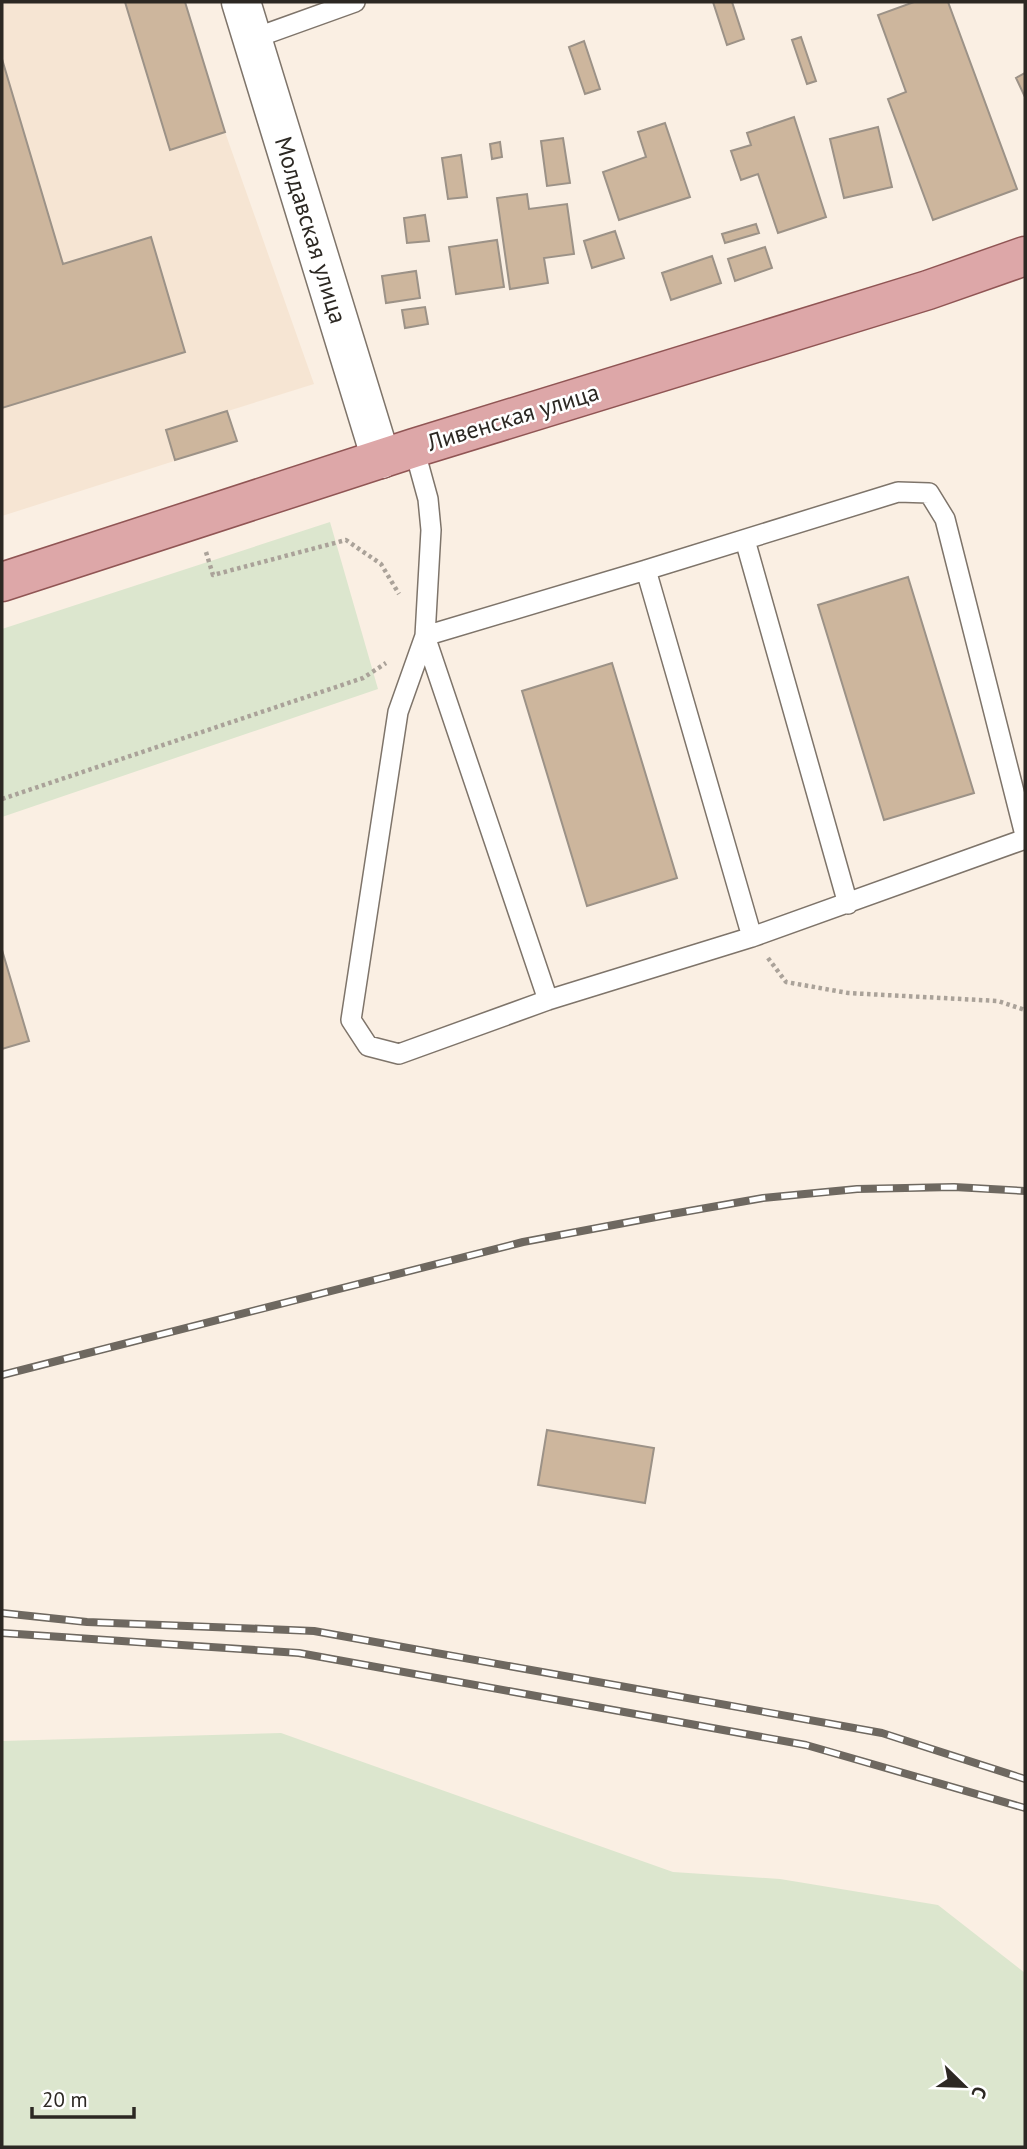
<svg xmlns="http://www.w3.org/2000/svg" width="1027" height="2149" font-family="'PT Sans',sans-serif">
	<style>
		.built { fill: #f6e5d3 }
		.green { fill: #dce6ce }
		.building { fill: #cdb69d; stroke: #9c9287; stroke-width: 2 }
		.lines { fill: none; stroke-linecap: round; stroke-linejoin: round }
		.service-casing { stroke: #7e746a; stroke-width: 22 }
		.tertiary-casing { stroke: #7e746a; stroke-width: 41 }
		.primary-casing { stroke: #905554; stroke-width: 41 }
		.path { stroke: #aaa299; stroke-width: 4.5; stroke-dasharray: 3.5 3.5; stroke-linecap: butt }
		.service { stroke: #fff; stroke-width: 19 }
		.tertiary { stroke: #fff; stroke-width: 38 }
		.primary { stroke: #dda7a8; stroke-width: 38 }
		.rail-casing { stroke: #6e6860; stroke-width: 8 }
		.rail { stroke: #fff; stroke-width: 5; stroke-dasharray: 16; stroke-linecap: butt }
		.labels { text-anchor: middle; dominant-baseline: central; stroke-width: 5; stroke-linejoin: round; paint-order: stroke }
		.street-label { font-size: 24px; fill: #2c2823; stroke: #fff }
	</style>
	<rect width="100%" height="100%" fill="#faefe3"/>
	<path class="built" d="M2 2H185L225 132 314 384 228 411 237 441 2 516Z"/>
	<path class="green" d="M330 522 378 689 2 817V629Z
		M281 1733 673 1872 780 1879 938 1905 1025 1973V2147H2V1741Z"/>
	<path class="building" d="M125 2H185L225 132 170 150Z
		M713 2H732L744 39 727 45Z
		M914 2H948L1017 189 933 220 888 99 906 92 878 15Z
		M801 37 816 81 807 84 792 40Z
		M584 41 600 89 585 94 569 47Z
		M2 59 63 264 151 237 185 352 2 408Z
		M1025 73V97L1016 78Z
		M794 117 826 217 778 233 758 174 741 180 731 151 751 145 747 133Z
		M665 123 690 197 619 220 603 172 646 157 638 132Z
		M878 127 892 187 844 198 830 139Z
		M563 138 570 183 547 186 541 141Z
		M500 142 502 157 492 159 490 144Z
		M461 155 467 197 448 199 442 158Z
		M527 194 529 209 567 204 574 254 544 258 548 283 510 289 497 198Z
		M425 215 429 241 407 243 404 218Z
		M756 224 759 233 725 243 722 234Z
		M615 231 624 258 592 268 584 241Z
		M497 240 504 287 456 294 449 247Z
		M765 247 772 268 735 281 728 259Z
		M712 256 721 283 671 300 662 273Z
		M416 271 420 298 386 303 382 276Z
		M425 307 428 324 405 328 402 310Z
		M227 411 237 441 175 460 166 430Z
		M908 577 974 793 884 820 818 605Z
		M612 663 677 878 587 906 522 691Z
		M2 950 29 1041 2 1049Z
		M547 1430 654 1448 645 1503 538 1485Z"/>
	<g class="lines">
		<defs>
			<path id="service" d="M252 39 355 2
				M414 448 428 499 431 530 425 636 398 712 351 1020 368 1046 399 1054 548 1000 752 937 646 570 425 636
				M745 540 848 904
				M646 570 898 492 929 493 945 519 1025 835
				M425 636 548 1000
				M752 937 1025 839"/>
			<path id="tertiary" d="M241 2 381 459"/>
			<path id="primary" d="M2 582 414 448 928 290 1025 256"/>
		</defs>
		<use href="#service" class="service-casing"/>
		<use href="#tertiary" class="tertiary-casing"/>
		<use href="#primary" class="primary-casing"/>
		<path class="path" d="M206 552 213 575 346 540 381 564 399 594
			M2 799 363 678 386 663
			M768 958 786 982 848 993 998 1001 1025 1010"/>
		<use href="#service" class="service"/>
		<use href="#tertiary" class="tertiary"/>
		<use href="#primary" class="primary"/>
		<defs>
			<path id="rail" d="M2 1375 523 1242 672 1214 763 1198 857 1189 954 1187 1025 1191
				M2 1613 87 1622 314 1631 882 1733 1025 1779
				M2 1633 299 1653 806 1745 1025 1808"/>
		</defs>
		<use href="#rail" class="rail-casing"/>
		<use href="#rail" class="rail"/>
	</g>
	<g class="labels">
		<g class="street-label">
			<text transform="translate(311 230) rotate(73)">Молдавская улица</text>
			<text transform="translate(513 417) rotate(-17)">Ливенская улица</text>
		</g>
	</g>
	<rect width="1027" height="2149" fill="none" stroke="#2c2823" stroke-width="7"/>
	<g transform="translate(964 2086) rotate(113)" stroke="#ffffff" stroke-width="5" paint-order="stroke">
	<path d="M0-5L12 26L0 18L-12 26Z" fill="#2c2823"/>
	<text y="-10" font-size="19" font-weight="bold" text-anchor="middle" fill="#2c2823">С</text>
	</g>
	<path d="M32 2107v10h102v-10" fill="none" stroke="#2c2823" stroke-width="3.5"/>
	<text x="42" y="2107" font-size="21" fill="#2c2823" stroke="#ffffff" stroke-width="5" paint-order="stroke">20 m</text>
</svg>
